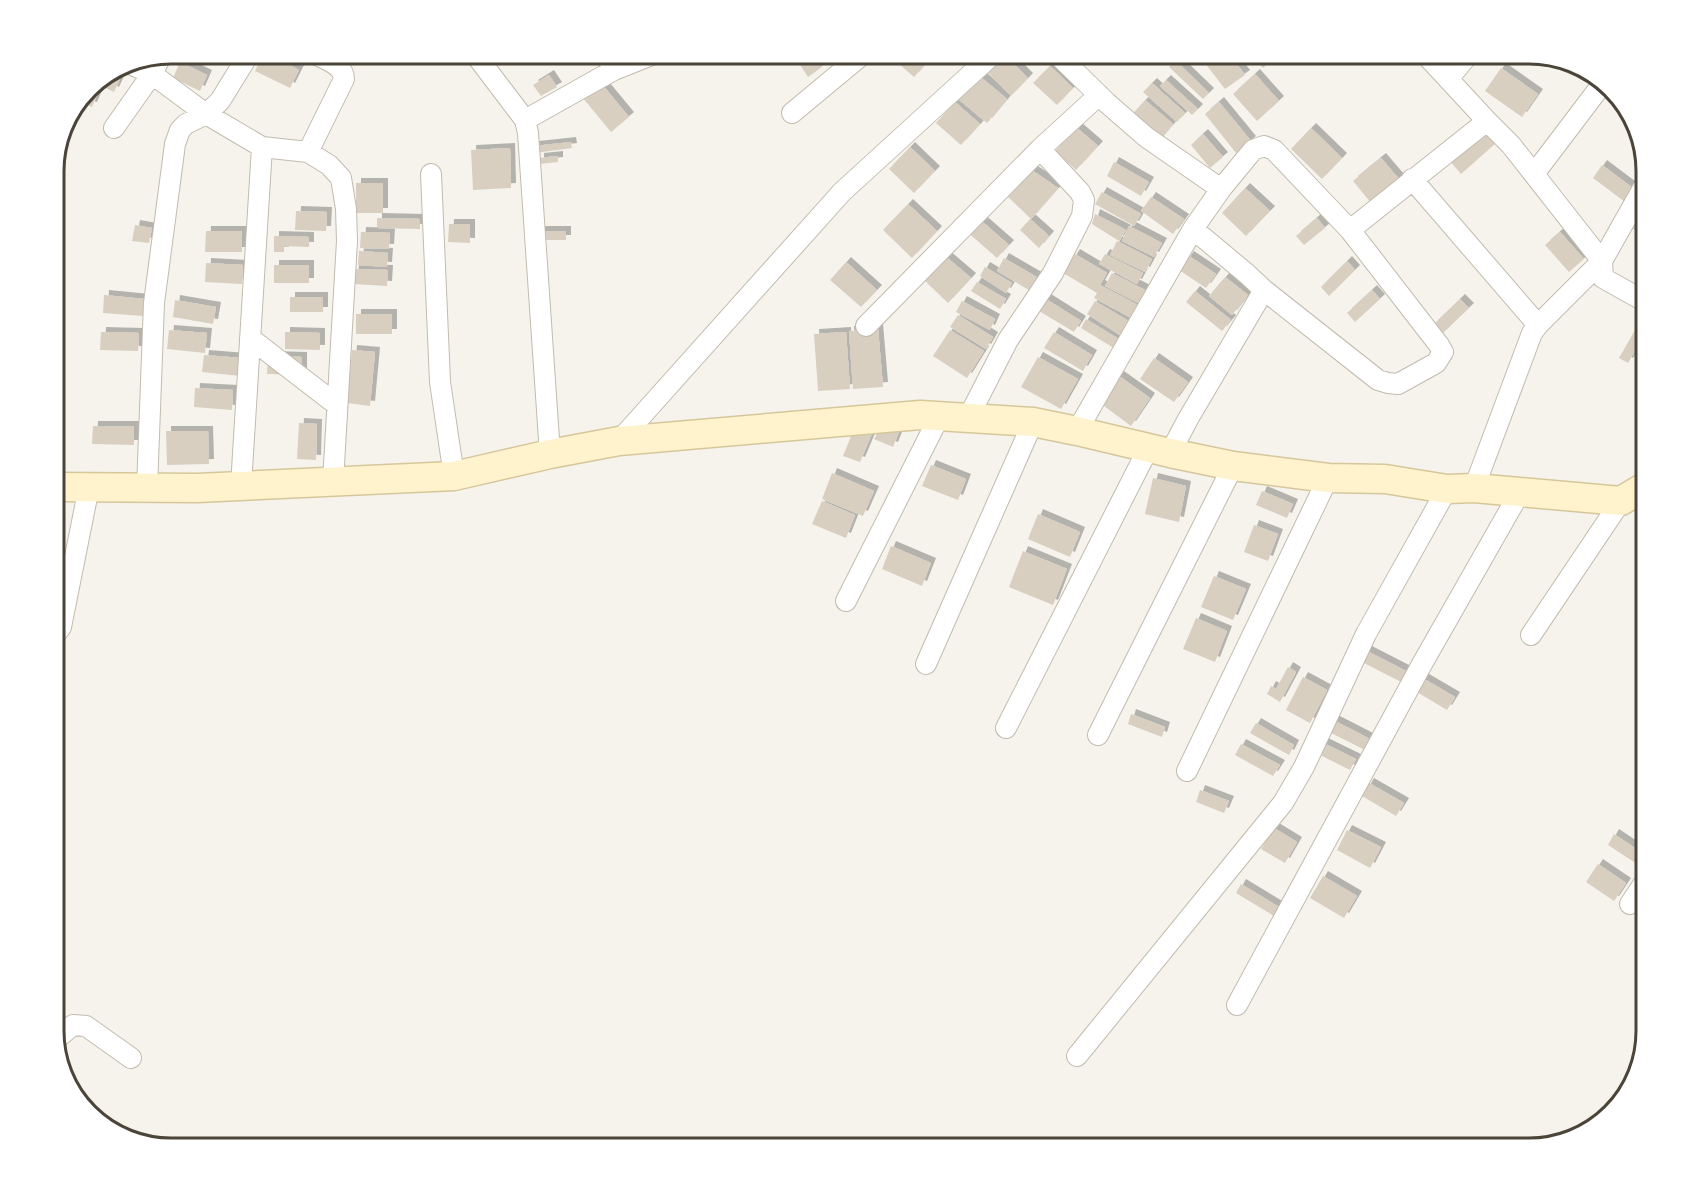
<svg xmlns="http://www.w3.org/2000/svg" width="1700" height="1203" font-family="'IBM Plex Sans',sans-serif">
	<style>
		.building { fill: #d8cfc1; filter: url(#shadow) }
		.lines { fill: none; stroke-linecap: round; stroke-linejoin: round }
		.street-casing { stroke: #c2bbae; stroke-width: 22 }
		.secondary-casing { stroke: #d6c79b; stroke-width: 31 }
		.street { stroke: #fff; stroke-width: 20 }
		.secondary { stroke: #fff3cd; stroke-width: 28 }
		.rim { fill: none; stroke: #4b4439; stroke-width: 3 }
	</style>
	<defs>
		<filter id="shadow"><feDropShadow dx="5" dy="-5" stdDeviation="0" flood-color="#0004"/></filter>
	</defs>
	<rect width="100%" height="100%" fill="#f6f3ec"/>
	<path class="building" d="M263 54H268L299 70 290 88 255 71Z
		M793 54H813L822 67 808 77Z
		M895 54H934L914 77 892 58Z
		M997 54H1004L1028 78 1011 96 983 68Z
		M1206 54H1229L1245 75 1225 89 1201 58Z
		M1251 54H1279L1263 68Z
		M1175 60 1209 93 1203 99 1169 67Z
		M180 62 207 75 200 91 173 78Z
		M122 66 125 68 114 92 95 83Z
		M1050 66 1073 88 1057 105 1033 83Z
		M1501 68 1538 94 1522 117 1485 91Z
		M977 74 1007 99 987 123 957 98Z
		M1255 74 1279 101 1257 121 1233 94Z
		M549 75 557 87 541 96 533 85Z
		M1166 80 1198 109 1192 115 1160 86Z
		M600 82 629 117 611 132 582 97Z
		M1152 83 1185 113 1177 122 1143 92Z
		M90 89 98 93 92 107 80 102Z
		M1145 100 1173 124 1157 143 1129 118Z
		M955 102 980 124 961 145 936 123Z
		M1219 102 1251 141 1236 153 1205 114Z
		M1076 127 1098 146 1076 170 1055 151Z
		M1311 128 1342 158 1322 179 1291 149Z
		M1483 130 1495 144 1461 174 1449 160Z
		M1203 134 1223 157 1210 168 1191 145Z
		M571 142 572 148 535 153 534 146Z
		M910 147 935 171 914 193 889 169Z
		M510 148 511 188 473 190 471 150Z
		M558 156V162L539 164V158Z
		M1381 158 1399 179 1371 203 1353 181Z
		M1114 162 1149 182 1141 196 1107 176Z
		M1602 165 1634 189 1625 202 1593 178Z
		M1030 169 1058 188 1031 219 1006 195Z
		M356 183H383V213H356Z
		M1245 188 1270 211 1246 236 1222 213Z
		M1102 192 1141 214 1134 226 1095 204Z
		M1151 197 1184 219 1173 234 1141 211Z
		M908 204 937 231 912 258 883 230Z
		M296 211 327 212 326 231 295 230Z
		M1095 214 1126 230 1119 241 1092 224Z
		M977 217 1009 245 997 258 965 230Z
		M1637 217 1646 221V236L1631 228Z
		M377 218 420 219V229L377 228Z
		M1317 218 1325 228 1304 245 1296 236Z
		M1030 219 1049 236 1039 248 1020 230Z
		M449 224H470V243L448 242Z
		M135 225 152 228 149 243 132 241Z
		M1129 226 1162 243 1154 257 1122 241Z
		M206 231H242V252H205Z
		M538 231H566V240H540Z
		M361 232 390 233 389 249 360 248Z
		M1560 232 1584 259 1569 272 1545 245Z
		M274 236 309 237V247L284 246V252H274Z
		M1117 241 1152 259 1145 272 1110 255Z
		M359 251 388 253 387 267 358 265Z
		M1075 254 1107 273 1100 285 1138 305 1131 318 1094 298 1097 293 1063 273Z
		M1105 254 1143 273 1137 284 1099 264Z
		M944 255 971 278 948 303 922 278Z
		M1189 256 1216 274 1206 288 1179 270Z
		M1004 258 1040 279 1032 292 997 271Z
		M1347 261 1355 270 1329 296 1321 287Z
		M846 262 877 290 861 307 830 280Z
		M206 263 243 265 242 284 205 282Z
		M274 265H309V283H274Z
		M985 267 1012 283 1006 293 980 276Z
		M354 269 388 270 387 286 353 284Z
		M1112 273 1149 292 1142 305 1105 286Z
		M1225 277 1248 295 1232 315 1209 296Z
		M977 282 1006 299 1000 309 971 291Z
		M1372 290 1380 299 1355 322 1347 313Z
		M1195 291 1231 320 1222 331 1186 302Z
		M104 295 145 299 143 316 103 313Z
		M290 297H323V312H290Z
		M1046 299 1081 321 1074 332 1039 311Z
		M1460 299 1469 308 1442 334 1433 325Z
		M175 300 216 307 213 324 173 317Z
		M962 301 995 319 990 330 956 312Z
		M1095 301 1132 323 1123 337 1087 314Z
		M1646 311V332L1628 363 1619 358Z
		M356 314H392V334H356Z
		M958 315 993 337 986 349 950 327Z
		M1086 319 1122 341 1117 350 1081 328Z
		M878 329 883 387 853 389 849 331Z
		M169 330 207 333 205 353 167 349Z
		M950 330 984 351 967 378 933 356Z
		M101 332 139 333 138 351 100 350Z
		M285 332 320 333V350L285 349Z
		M846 332 850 389 818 391 814 334Z
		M1054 332 1092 355 1083 371 1044 348Z
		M352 350 375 352 370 406 347 403Z
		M204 355 242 358 240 376 202 372Z
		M268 356 302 357V375L267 374Z
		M1038 357 1078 379 1061 409 1021 387Z
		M1154 358 1188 382 1174 402 1140 379Z
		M1119 376 1150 398 1131 426 1100 403Z
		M195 388 233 390 232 410 194 407Z
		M54 398H58L57 431H54Z
		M904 419 893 447 874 439 885 421Z
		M299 423 317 424 316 460 297 459Z
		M856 424 873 431 860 462 843 456Z
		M93 426H134V445L92 444Z
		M166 431H208L209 464 167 465Z
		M931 465 966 479 958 500 922 486Z
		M832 473 874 491 863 516 822 499Z
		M1153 478 1186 486 1179 522 1145 514Z
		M1262 491 1293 504 1287 518 1256 505Z
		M822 501 855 515 846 538 812 524Z
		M1038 514 1080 532 1070 557 1028 539Z
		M1254 525 1278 534 1268 561 1244 552Z
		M891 546 931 563 922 586 882 569Z
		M1023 551 1067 569 1053 605 1009 587Z
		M1214 576 1246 589 1233 620 1201 607Z
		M1196 618 1227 631 1215 662 1183 649Z
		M1367 651 1406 671 1401 682 1362 662Z
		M1288 667 1296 672 1280 702 1267 694 1271 686 1276 689Z
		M1419 676 1455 697 1447 710 1412 689Z
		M1303 677 1327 690 1310 723 1286 710Z
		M1131 714 1165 727 1162 737 1128 724Z
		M1333 720 1370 739 1365 750 1327 731Z
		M1256 723 1294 745 1289 755 1250 733Z
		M1319 741 1356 759 1350 770 1314 752Z
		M1241 744 1280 765 1273 776 1235 755Z
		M1369 783 1404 803 1396 816 1362 796Z
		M1200 790 1229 801 1224 813 1196 802Z
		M1274 828 1297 842 1285 863 1261 849Z
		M1347 830 1381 847 1370 868 1337 850Z
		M1614 834 1644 854 1637 864 1608 845Z
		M1598 864 1626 883 1614 901 1586 882Z
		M1323 876 1357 896 1344 918 1310 898Z
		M1241 884 1284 910 1279 919 1236 893Z"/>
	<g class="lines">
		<defs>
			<path id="street" d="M475 54 525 120 528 133 550 454
				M605 54 614 70
				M1057 54 1107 103 1146 137 1221 189
				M1425 54 1487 121 1511 145 1602 261 1603 278 1646 302
				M128 63 152 74 206 114 262 147 308 152 329 165 341 178 346 209 347 241 333 482
				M1448 79 1469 54
				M792 113 863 54
				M525 120 614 70 654 54
				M114 128 152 74 161 56
				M308 152 344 79C344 65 326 60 315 54
				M431 174 440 382 454 476
				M1534 174 1603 83
				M1412 179 1538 325
				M1350 230 1487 121
				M866 326 1040 149 1099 95
				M250 338 337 405
				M968 418 1008 340 1053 273 1082 216 1084 200 1080 192 1040 149
				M1077 431 1193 229 1221 189 1253 150 1264 146 1274 150 1350 230 1439 345 1443 352 1436 363 1398 384 1388 383 1378 380 1264 290 1247 274 1193 229
				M619 441 842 192 993 54
				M1170 453 1188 419 1264 290
				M241 486 262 147
				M147 488 154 303 175 144 180 130 186 124 206 114 220 101 249 54
				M1474 488 1532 333 1538 325 1602 261 1646 183
				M846 601 939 417
				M1531 635 1621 501
				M54 636 61 627 89 487
				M926 664 1033 422
				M1006 728 1149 447
				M1098 735 1233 466
				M1187 771 1328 478
				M1630 904 1646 880
				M1237 1005 1422 664 1520 492
				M55 1040 73 1025 86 1026 131 1058
				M1077 1056 1283 803 1304 767 1366 634 1447 489"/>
			<path id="secondary" d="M54 487 197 488 454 476 550 454 619 441 920 415 1033 422 1077 431 1170 453 1233 466 1328 478 1385 479 1447 489 1474 488 1621 501 1646 486"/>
		</defs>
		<use href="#street" class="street-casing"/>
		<use href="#secondary" class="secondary-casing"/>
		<use href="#street" class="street"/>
		<use href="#secondary" class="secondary"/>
	</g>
	<path d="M0 0H1700V1203H0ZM171 64H1529A107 107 0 0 1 1636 171V1031A107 107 0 0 1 1529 1138H171A107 107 0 0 1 64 1031V171A107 107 0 0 1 171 64Z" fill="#fff" fill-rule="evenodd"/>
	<path class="rim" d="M171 64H1529A107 107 0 0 1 1636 171V1031A107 107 0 0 1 1529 1138H171A107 107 0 0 1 64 1031V171A107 107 0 0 1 171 64Z"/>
</svg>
